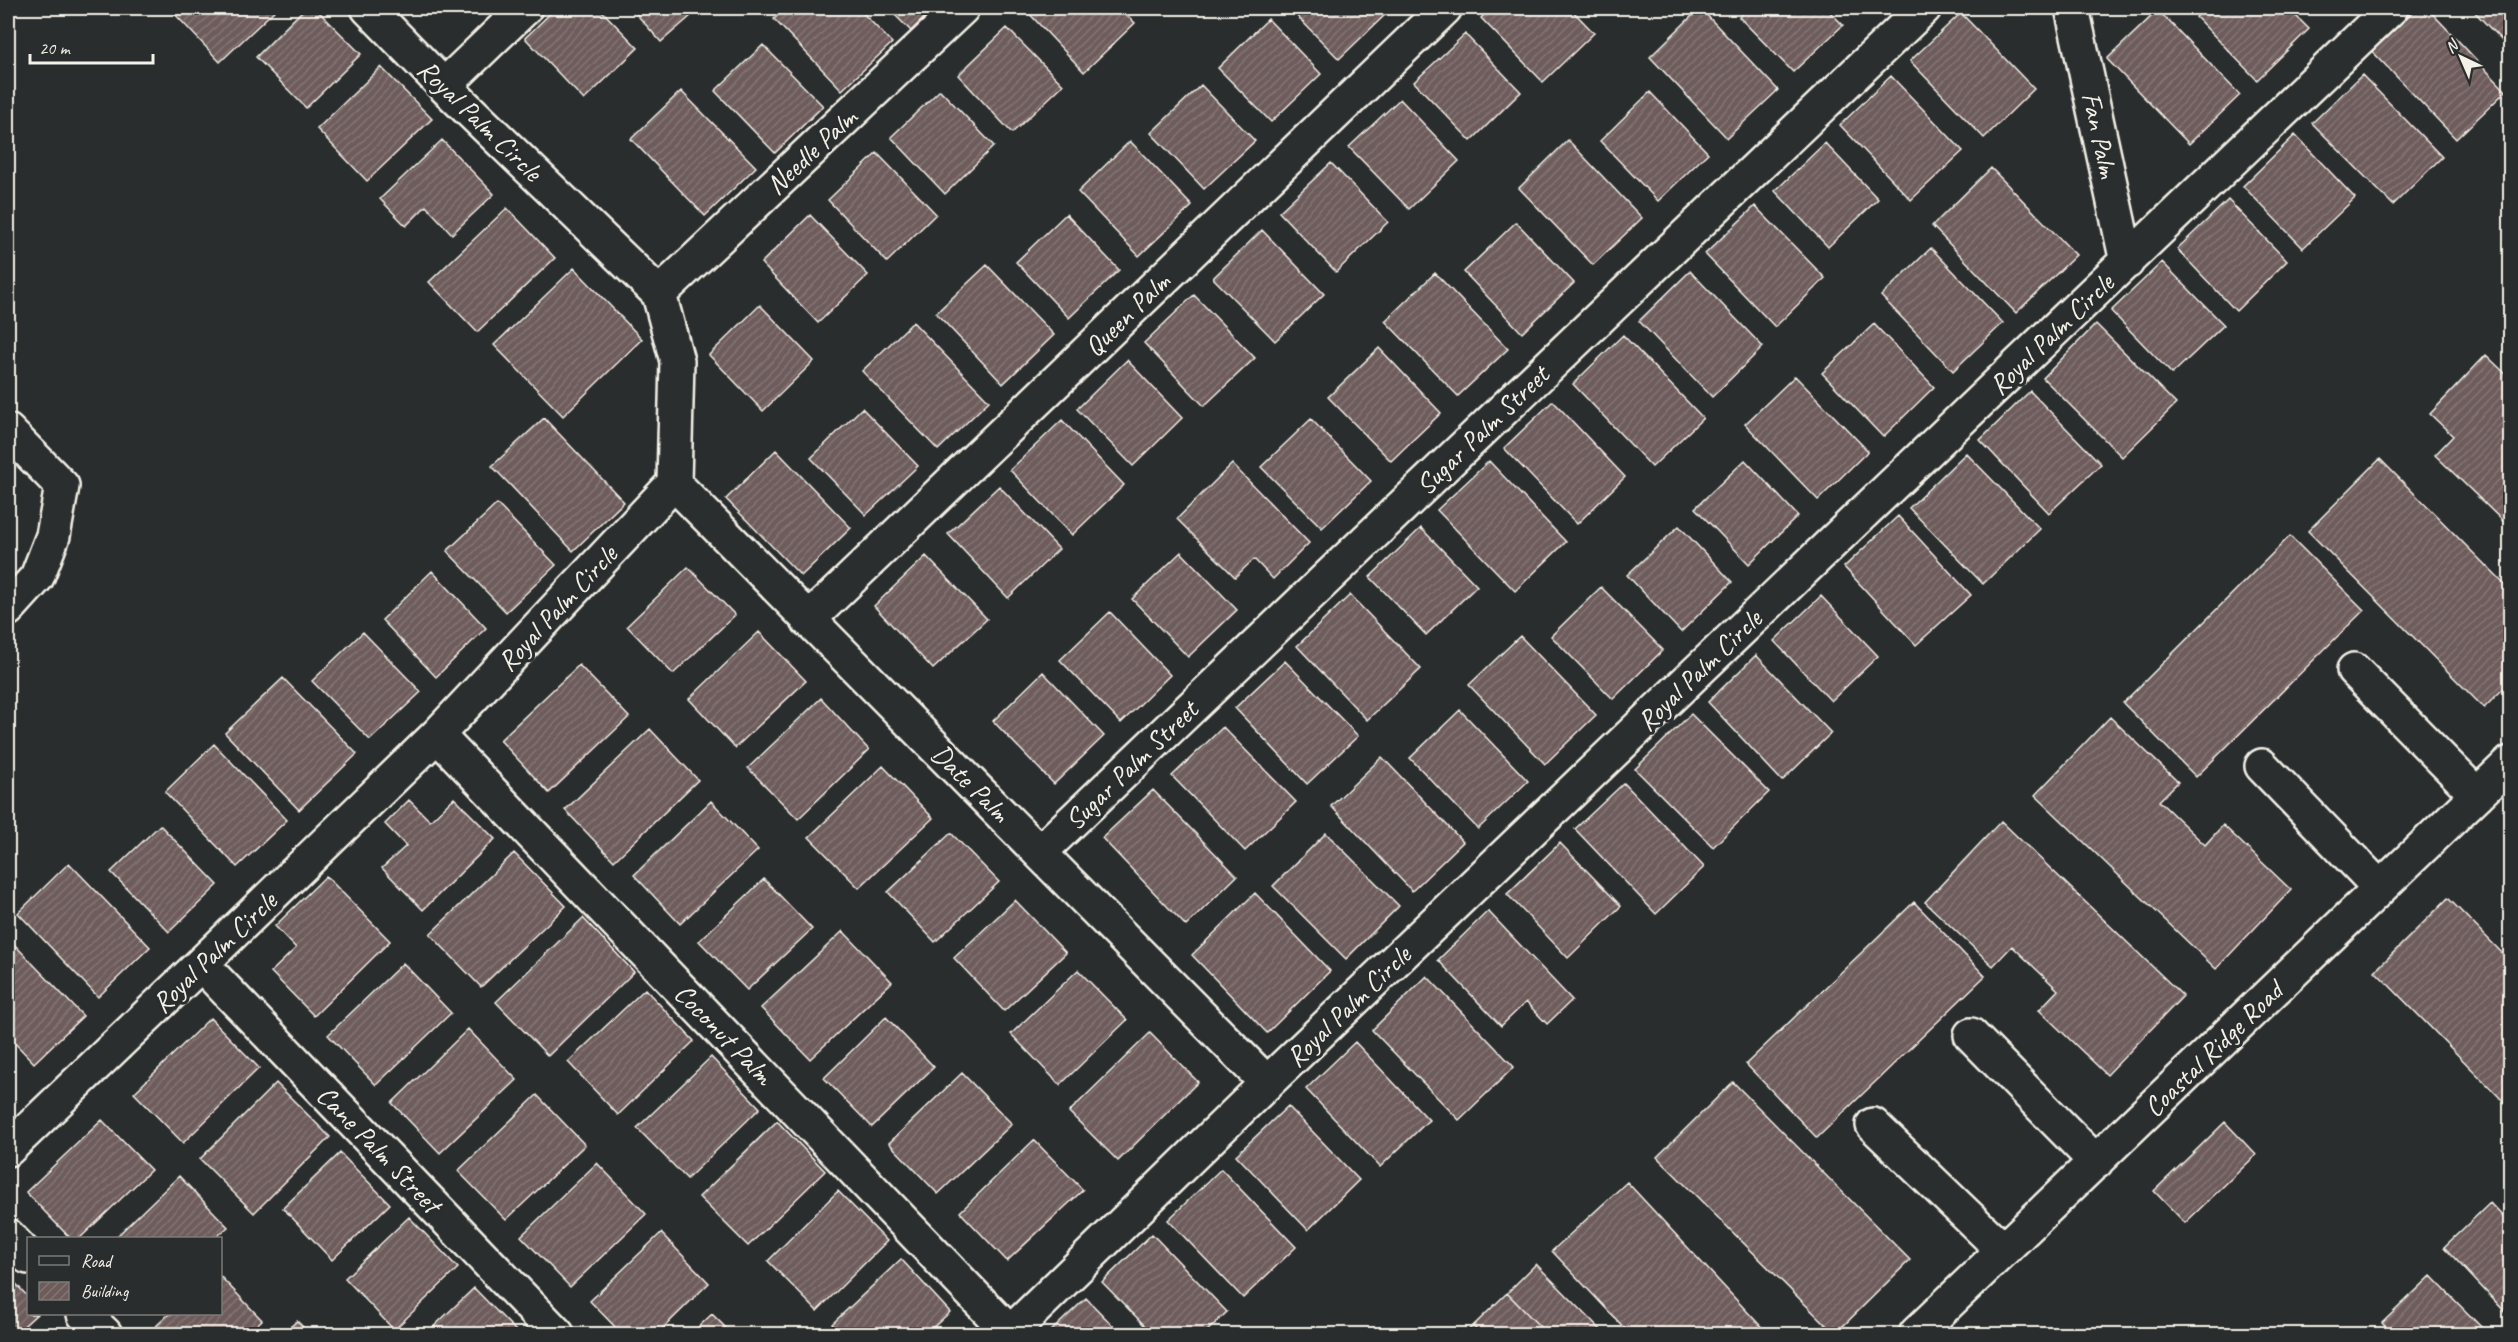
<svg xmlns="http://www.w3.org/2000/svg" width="2518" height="1342" font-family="Caveat,sans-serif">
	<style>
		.building { fill: url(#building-hatch); stroke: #f4f1e8; stroke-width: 1.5 }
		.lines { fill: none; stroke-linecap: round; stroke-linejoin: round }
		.minor-casing { stroke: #f4f1e8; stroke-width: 38 }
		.minor { stroke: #2a2d2e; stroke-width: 33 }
		.labels { text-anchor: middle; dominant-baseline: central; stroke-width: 6; stroke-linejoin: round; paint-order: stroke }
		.street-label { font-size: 28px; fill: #f4f1e8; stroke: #2a2d2e }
	</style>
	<defs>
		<pattern id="building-hatch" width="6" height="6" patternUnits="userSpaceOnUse" patternTransform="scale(1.5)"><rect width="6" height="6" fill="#6e5c5b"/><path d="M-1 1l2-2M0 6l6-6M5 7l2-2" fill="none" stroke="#837473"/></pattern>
	</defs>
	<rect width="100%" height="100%" fill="#2a2d2e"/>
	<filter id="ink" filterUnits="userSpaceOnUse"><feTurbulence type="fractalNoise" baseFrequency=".0167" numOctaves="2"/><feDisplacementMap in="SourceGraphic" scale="12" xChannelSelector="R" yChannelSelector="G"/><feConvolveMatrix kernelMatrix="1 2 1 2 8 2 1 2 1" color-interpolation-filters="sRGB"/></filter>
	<g filter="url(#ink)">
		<path class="building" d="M174 8H277L220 62 171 10Z
			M305 8H315L361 54 306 108 256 57Z
			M556 8H599L638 48 584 100 525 38Z
			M631 8H700L661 42Z
			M786 8H858L892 43 842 90 774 19Z
			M888 8H934L911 31Z
			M1024 8H1120L1135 23 1084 72Z
			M1289 8H1385L1389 11 1339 59Z
			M1491 8H1570L1594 33 1543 82 1481 18Z
			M1700 8 1778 90 1727 138 1650 57Z
			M1749 8H1826L1843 25 1793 72 1739 17Z
			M2206 8H2288L2309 29 2257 80 2196 17Z
			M2417 8H2427L2506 91 2456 139 2372 51Z
			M2471 8H2510V42L2506 45Z
			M2158 10 2240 95 2189 144 2107 59Z
			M1961 13 2034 89 1984 138 1910 61Z
			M1268 19 1321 74 1271 122 1218 68Z
			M1007 28 1063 85 1012 133 958 75Z
			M1465 34 1521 92 1471 141 1414 82Z
			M763 45 823 106 775 153 715 91Z
			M381 67 432 119 367 181 317 129Z
			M2362 75 2442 157 2393 205 2312 123Z
			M1891 76 1963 151 1911 200 1840 125Z
			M1201 85 1255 141 1204 189 1151 133Z
			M940 90 994 146 945 194 891 137Z
			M681 91 756 167 705 216 631 139Z
			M1650 92 1708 153 1658 201 1600 141Z
			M1400 99 1459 161 1409 209 1349 147Z
			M2295 135 2355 198 2303 248 2243 186Z
			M442 140 494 194 452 234 426 206 406 226 380 199Z
			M1568 140 1642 218 1593 265 1519 188Z
			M1130 141 1192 206 1139 256 1078 192Z
			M1825 143 1878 199 1828 247 1775 191Z
			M877 153 936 214 887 262 828 200Z
			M1331 163 1388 222 1336 272 1279 212Z
			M1991 168 2076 255 2016 313 1932 226Z
			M2228 200 2287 261 2236 311 2177 249Z
			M1755 206 1825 278 1775 327 1705 254Z
			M507 208 555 258 477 332 429 282Z
			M1066 214 1119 270 1069 318 1016 262Z
			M810 215 868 275 818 323 761 263Z
			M1516 222 1574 283 1522 333 1464 272Z
			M1262 230 1324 294 1275 341 1213 278Z
			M1931 248 2003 323 1953 371 1881 296Z
			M2162 262 2224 325 2172 374 2111 311Z
			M987 265 1054 335 1003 384 936 313Z
			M574 268 642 339 563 416 494 345Z
			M1690 271 1763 347 1712 397 1639 321Z
			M1435 273 1508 349 1458 396 1385 321Z
			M1194 295 1255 358 1204 406 1144 343Z
			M760 305 814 361 763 411 709 355Z
			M913 322 989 401 938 450 862 371Z
			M1874 324 1934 387 1883 437 1822 373Z
			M2096 324 2176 404 2122 457 2043 378Z
			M1623 335 1703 418 1652 467 1573 384Z
			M1379 348 1441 413 1391 461 1328 397Z
			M2486 355 2510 378V528L2435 455 2453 436 2430 414Z
			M1127 360 1182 418 1133 466 1077 409Z
			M1795 376 1868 451 1818 500 1745 424Z
			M2030 391 2101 464 2049 513 1980 440Z
			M1553 401 1625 477 1577 524 1504 448Z
			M862 408 918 466 866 515 811 458Z
			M544 418 624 502 573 551 492 466Z
			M1311 419 1371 481 1322 528 1261 467Z
			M1062 420 1124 485 1072 535 1010 470Z
			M776 450 851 528 801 576 726 499Z
			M1966 453 2040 529 1983 584 1909 508Z
			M2380 459 2510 590V682L2484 708 2308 531Z
			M1745 460 1798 516 1749 564 1695 508Z
			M1489 461 1566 542 1515 591 1437 510Z
			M1232 464 1309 543 1273 579 1254 559 1235 577 1177 519Z
			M999 486 1059 549 1008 598 948 534Z
			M497 504 556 565 506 612 447 551Z
			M1898 516 1971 595 1916 645 1844 567Z
			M1679 526 1732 582 1681 632 1627 575Z
			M1421 528 1477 586 1426 635 1370 577Z
			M2290 536 2364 610 2196 777 2123 703Z
			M1181 552 1237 610 1188 657 1132 599Z
			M926 556 987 619 933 669 874 606Z
			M688 567 735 615 673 674 627 626Z
			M432 571 486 628 436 677 382 620Z
			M1601 587 1663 650 1613 699 1551 636Z
			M1350 595 1421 669 1367 720 1297 646Z
			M1821 596 1878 656 1831 701 1774 641Z
			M1110 612 1170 675 1121 723 1060 660Z
			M363 632 421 692 370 740 312 681Z
			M759 632 806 681 735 748 689 699Z
			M1520 636 1596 715 1545 764 1469 685Z
			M1756 655 1831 733 1782 781 1708 702Z
			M1285 661 1358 736 1307 784 1235 708Z
			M579 665 629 717 549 793 500 740Z
			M1043 672 1104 736 1054 784 993 721Z
			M283 678 357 754 299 810 225 733Z
			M821 698 869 750 798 819 748 768Z
			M1460 710 1528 781 1478 829 1410 758Z
			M1691 714 1769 792 1713 847 1635 769Z
			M2110 717 2178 782 2159 801 2205 845 2223 825 2291 890 2216 969 2035 795Z
			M1223 727 1296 802 1245 851 1172 776Z
			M650 729 698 780 614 861 565 810Z
			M214 744 287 820 237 867 165 792Z
			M1382 757 1463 842 1412 891 1331 806Z
			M883 766 933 818 859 888 809 837Z
			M1624 783 1704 867 1656 914 1575 829Z
			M1153 790 1237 876 1186 926 1102 838Z
			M454 798 495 839 423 910 382 868 406 846 385 824 409 800 430 821Z
			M711 801 758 850 680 924 634 875Z
			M2001 821 2183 996 2107 1075 2039 1010 2058 990 2012 946 1993 966 1925 902Z
			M160 825 218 885 169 932 111 872Z
			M951 833 999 882 935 942 888 892Z
			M1326 833 1399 906 1346 959 1273 886Z
			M1560 843 1621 906 1568 958 1507 894Z
			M514 853 566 906 481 987 430 934Z
			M69 863 150 947 98 997 18 913Z
			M326 876 390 941 314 1016 271 972 296 948 275 926Z
			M764 879 812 929 747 990 699 941Z
			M1255 893 1330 971 1267 1033 1192 955Z
			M2448 898 2510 961V1108L2375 971Z
			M1015 900 1066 953 1004 1011 954 958Z
			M1914 902 1985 976 1817 1138 1746 1064Z
			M1488 911 1572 1000 1547 1024 1526 1002 1501 1026 1438 960Z
			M583 918 634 972 548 1056 496 1002Z
			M843 931 892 982 810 1059 761 1008Z
			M9 939 83 1016 34 1063 8 1036Z
			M403 963 451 1013 376 1085 328 1035Z
			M1078 970 1127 1020 1060 1085 1011 1034Z
			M1427 976 1514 1067 1459 1120 1372 1030Z
			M645 989 694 1041 618 1115 568 1062Z
			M886 1017 934 1067 872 1127 824 1078Z
			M210 1018 259 1068 183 1143 134 1093Z
			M468 1029 517 1080 440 1153 392 1103Z
			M1150 1033 1198 1082 1118 1161 1069 1112Z
			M1355 1042 1429 1120 1380 1167 1306 1089Z
			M711 1057 760 1108 687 1179 637 1128Z
			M962 1073 1012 1124 938 1194 889 1143Z
			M1733 1082 1910 1260 1835 1334 1657 1157Z
			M276 1083 330 1137 254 1213 200 1159Z
			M537 1095 585 1145 506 1220 458 1171Z
			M1288 1106 1359 1180 1308 1230 1236 1155Z
			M102 1120 151 1170 80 1238H70L26 1192Z
			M777 1121 825 1171 748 1246 699 1197Z
			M2225 1122 2256 1155 2185 1223 2154 1191Z
			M1034 1140 1083 1190 1007 1261 960 1212Z
			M340 1153 390 1204 332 1260 283 1208Z
			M597 1163 646 1214 570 1287 521 1236Z
			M1221 1169 1296 1247 1243 1298 1168 1220Z
			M179 1176 228 1227 215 1238H115Z
			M1627 1182 1768 1334H1630L1552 1251Z
			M838 1191 887 1241 817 1311 768 1261Z
			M2490 1203 2510 1224V1317L2444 1247Z
			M409 1217 458 1268 394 1330 345 1278Z
			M661 1233 709 1283 657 1334H622L590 1301Z
			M1152 1234 1227 1312 1204 1334H1153L1102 1282Z
			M901 1259 950 1312 926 1334H842L832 1324Z
			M1536 1264 1605 1334H1547L1507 1293Z
			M8 1275 28 1297V1314H37L15 1334H8Z
			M220 1276 262 1320 247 1334H159L153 1329 169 1314H220Z
			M2431 1276 2488 1334H2393L2382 1323Z
			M474 1288 519 1334H426Z
			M1507 1293 1547 1334H1481L1473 1326Z
			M1086 1298 1121 1334H1048Z
			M712 1314 732 1334H691Z
			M297 1321 310 1334H282Z
			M1473 1326 1481 1334H1463Z"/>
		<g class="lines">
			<defs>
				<path id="minor" d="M2072 8 2127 262
					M444 86 525 8
					M659 294 962 8
					M8 431 62 486 53 536 37 577 8 609
					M674 483 1267 1083
					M808 620 1445 8
					M2354 670 2477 795
					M437 735 1010 1333
					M2262 766 2380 888
					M1040 852 1924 8
					M201 964 557 1334
					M1971 1035 2096 1162
					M1873 1125 2003 1250
					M8 1149 201 964 437 735 674 483 677 361 659 294 444 86 368 8
					M8 1236 28 1257
					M84 1314 105 1334
					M1009 1334 1267 1083 2391 8
					M1916 1334 2510 763"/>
			</defs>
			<use href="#minor" class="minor-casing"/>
			<use href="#minor" class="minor"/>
		</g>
	</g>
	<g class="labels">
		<g class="street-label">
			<text transform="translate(480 120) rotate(44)">Royal Palm Circle</text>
			<text transform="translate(2100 135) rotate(78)">Fan Palm</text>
			<text transform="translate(811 151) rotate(-43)">Needle Palm</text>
			<text transform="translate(1127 314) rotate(-44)">Queen Palm</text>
			<text transform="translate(2051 334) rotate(-44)">Royal Palm Circle</text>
			<text transform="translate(1482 430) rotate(-44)">Sugar Palm Street</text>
			<text transform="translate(557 608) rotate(-47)">Royal Palm Circle</text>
			<text transform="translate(1699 670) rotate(-44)">Royal Palm Circle</text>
			<text transform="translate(1131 765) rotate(-44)">Sugar Palm Street</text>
			<text transform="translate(971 783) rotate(45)">Date Palm</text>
			<text transform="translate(214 952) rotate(-44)">Royal Palm Circle</text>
			<text transform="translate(1348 1006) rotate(-44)">Royal Palm Circle</text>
			<text transform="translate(724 1034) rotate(46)">Coconut Palm</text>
			<text transform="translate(2213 1049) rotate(-44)">Coastal Ridge Road</text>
			<text transform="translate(379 1149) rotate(46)">Cane Palm Street</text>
		</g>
	</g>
	<rect width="2518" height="1342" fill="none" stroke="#2a2d2e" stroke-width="30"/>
	<rect x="15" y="15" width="2488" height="1312" fill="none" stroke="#f4f1e8" stroke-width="2" filter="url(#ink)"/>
	<rect x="27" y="1237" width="195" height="78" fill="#2a2d2e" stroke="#7b7b78" stroke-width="1.5"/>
	<rect x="39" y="1256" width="30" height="9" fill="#2a2d2e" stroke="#7b7b78" stroke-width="1.5"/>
	<text x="81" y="1267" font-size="18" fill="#f4f1e8">Road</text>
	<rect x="39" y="1282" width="30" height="18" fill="url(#building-hatch)" stroke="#7b7b78" stroke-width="1.5"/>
	<text x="81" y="1297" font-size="18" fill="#f4f1e8">Building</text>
	<g transform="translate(2461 57) rotate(316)" stroke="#2a2d2e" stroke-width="4.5" paint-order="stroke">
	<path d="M0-4.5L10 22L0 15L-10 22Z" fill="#f4f1e8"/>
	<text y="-9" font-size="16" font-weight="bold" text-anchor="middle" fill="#f4f1e8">N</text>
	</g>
	<path d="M30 54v9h123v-9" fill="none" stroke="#f4f1e8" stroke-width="3"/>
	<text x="39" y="54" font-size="18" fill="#f4f1e8" stroke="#2a2d2e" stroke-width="4.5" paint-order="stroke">20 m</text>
</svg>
